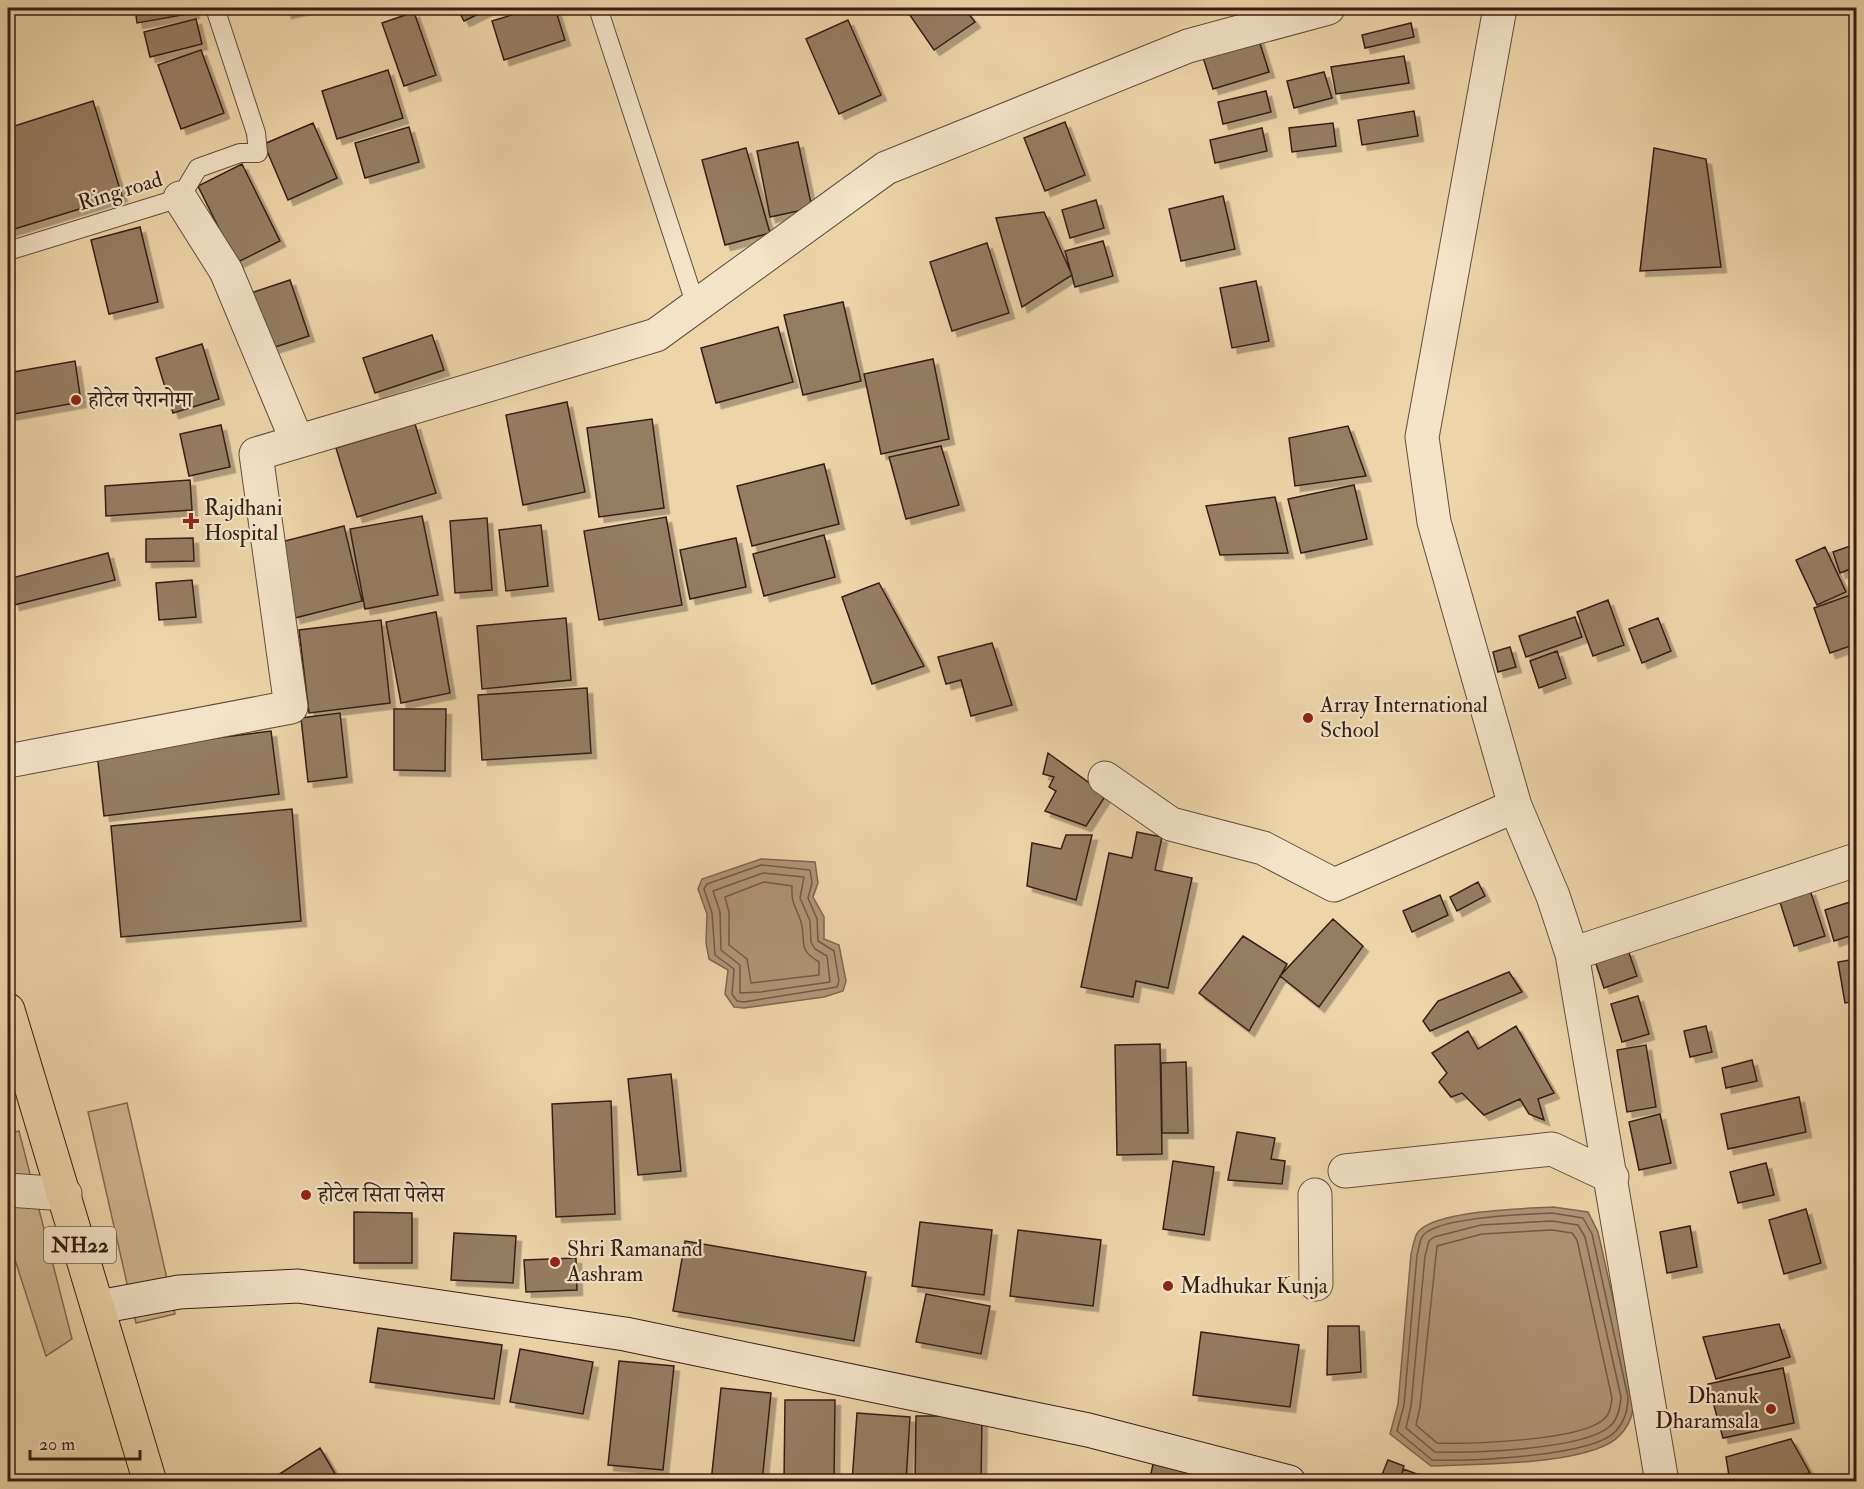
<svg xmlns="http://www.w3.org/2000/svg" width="1864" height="1489" font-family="'IM FELL Double Pica','Noto Serif Devanagari',serif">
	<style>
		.green { fill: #ceb590; stroke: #826a52; stroke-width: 1.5 }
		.water { fill: #af9677; stroke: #7f6650; stroke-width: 1.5 }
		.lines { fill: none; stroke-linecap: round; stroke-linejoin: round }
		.shore { stroke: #725a46; stroke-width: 1.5 }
		.building { fill: #957d62; stroke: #361e15; stroke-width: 1.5; filter: url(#shadow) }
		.service-casing { stroke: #644c3a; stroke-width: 20 }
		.minor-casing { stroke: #644c3a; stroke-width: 35 }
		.tertiary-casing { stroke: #644c3a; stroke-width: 35 }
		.secondary-casing { stroke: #361e15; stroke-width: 35 }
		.trunk-casing { stroke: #361e15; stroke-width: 35 }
		.service { stroke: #f3e3c7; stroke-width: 18 }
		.minor { stroke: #f3e3c7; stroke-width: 33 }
		.tertiary { stroke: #f3e3c7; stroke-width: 33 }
		.secondary { stroke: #f3e3c7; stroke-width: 33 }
		.trunk { stroke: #edd4a9; stroke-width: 33 }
		.poi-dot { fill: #8f2418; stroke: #f3e3c7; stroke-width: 2 }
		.labels { text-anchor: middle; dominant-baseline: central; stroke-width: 4.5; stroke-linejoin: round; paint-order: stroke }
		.shield { fill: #f3e3c7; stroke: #6f594a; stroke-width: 1.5 }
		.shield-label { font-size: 21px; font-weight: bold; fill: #361e15 }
		.street-label { font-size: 22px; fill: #361e15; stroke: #f3e3c7 }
		.poi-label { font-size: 22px; fill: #361e15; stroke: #f3e3c7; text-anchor: start }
	</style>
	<defs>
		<filter id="shadow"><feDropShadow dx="5.5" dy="5.5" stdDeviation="0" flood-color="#0004"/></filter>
	</defs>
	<rect width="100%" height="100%" fill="#edd4a9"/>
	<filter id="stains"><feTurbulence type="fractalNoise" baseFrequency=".00333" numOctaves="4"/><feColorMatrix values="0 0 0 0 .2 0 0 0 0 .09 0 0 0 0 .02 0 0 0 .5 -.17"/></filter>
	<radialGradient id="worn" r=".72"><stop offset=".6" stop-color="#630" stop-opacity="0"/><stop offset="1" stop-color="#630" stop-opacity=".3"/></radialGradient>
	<path class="green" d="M127 1103 175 1314 136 1323 88 1112Z
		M19 1131 72 1339 46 1356 8 1238V1134Z"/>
	<path class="water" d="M761 859 815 862 818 883 813 897 824 917V939L839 945 846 981 843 991 824 997 744 1008 734 1007 725 994 728 970 709 959 706 943 707 914 698 889 702 879Z
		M1553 1207 1588 1212 1598 1232 1635 1397C1633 1412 1631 1424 1620 1435 1593 1466 1472 1464 1431 1466L1390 1434 1398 1404 1411 1254C1413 1247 1414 1237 1418 1232 1436 1210 1524 1209 1553 1207Z"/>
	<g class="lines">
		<path class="shore" d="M761 865 810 870 812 883 808 898 817 919 818 941 834 951 839 981 837 987 744 1002 737 1001 732 994 734 969 715 955 712 913 704 889 707 884Z
			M763 873 804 877 800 898 810 921 811 942 815 949 827 956 830 982 761 992 740 993V965L721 950 720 912 713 891Z
			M764 882 792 886C791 904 796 906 801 922 807 943 796 948 819 962V975L751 983 747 959 729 945V912L725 897Z
			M1552 1213 1583 1218 1592 1234 1628 1397C1628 1410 1625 1421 1616 1431 1593 1457 1469 1461 1432 1460L1397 1431 1404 1405 1417 1255C1419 1250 1419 1242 1422 1237 1433 1217 1529 1214 1552 1213Z
			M1552 1221 1578 1225 1585 1237 1621 1397C1620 1408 1618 1420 1609 1427 1581 1450 1472 1453 1435 1452L1406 1428 1411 1406 1425 1256 1429 1241 1434 1237 1481 1225Z
			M1552 1230 1572 1233 1577 1240 1612 1398C1611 1406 1610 1414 1604 1419 1581 1441 1470 1444 1437 1443L1416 1425 1420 1407 1437 1246 1482 1234Z"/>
	</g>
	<path class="building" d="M135 8H193L194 13 137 23Z
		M285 8H309L286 13Z
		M457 8H491L464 21Z
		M534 8H555L565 40 504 60 492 21Z
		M905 8H964L975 22 934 50Z
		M414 12 436 75 404 86 382 23Z
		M196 19 202 44 150 57 144 32Z
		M848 20 881 95 839 114 806 39Z
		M1411 23 1414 37 1365 48 1362 35Z
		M1257 34 1269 72 1213 89 1201 51Z
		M201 50 224 113 181 129 158 65Z
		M1404 56 1409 83 1336 94 1331 67Z
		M388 70 403 118 337 139 322 91Z
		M1324 72 1332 98 1294 108 1287 81Z
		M1266 91 1271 112 1223 124 1218 102Z
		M93 101 122 196 8 231V128Z
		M1414 111 1418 136 1362 145 1358 120Z
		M1065 122 1085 175 1045 191 1024 138Z
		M313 123 337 178 288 200 264 144Z
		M1333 123 1336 146 1292 152 1289 128Z
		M409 127 419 162 365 178 355 143Z
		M1262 128 1267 151 1215 163 1210 140Z
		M798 142 812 208 770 217 757 151Z
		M746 148 770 233 725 245 702 160Z
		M1654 148 1706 159 1721 267 1640 271Z
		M242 164 280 241 236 263 198 186Z
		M1223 196 1235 249 1181 261 1169 209Z
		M1096 200 1104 228 1070 238 1062 210Z
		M1044 212 1072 275 1022 307 996 218Z
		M140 227 158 302 109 314 91 240Z
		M1103 241 1113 276 1075 287 1065 251Z
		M987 243 1009 313 952 331 930 262Z
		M290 280 309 336 263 351 245 295Z
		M1256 281 1269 341 1232 348 1220 288Z
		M843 302 861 381 803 395 784 315Z
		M778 327 793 382 716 403 701 348Z
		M432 335 444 370 375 393 363 358Z
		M202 344 219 399 173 413 156 358Z
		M933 359 949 439 881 454 864 374Z
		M75 361 81 402 8 415V373Z
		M567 402 585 492 523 505 506 415Z
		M652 419 664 508 599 517 587 428Z
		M415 424 436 493 357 517 336 448Z
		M221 425 230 467 189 476 180 434Z
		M1348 426 1366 476 1295 486 1289 438Z
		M941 446 959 505 906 519 889 457Z
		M824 464 839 524 752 546 737 486Z
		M190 480 192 510 106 516 105 486Z
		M1354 485 1367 539 1301 553 1288 499Z
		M1275 497 1288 553 1220 555 1206 506Z
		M422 516 438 595 365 609 350 529Z
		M666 517 682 605 599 620 584 531Z
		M487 518 492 590 455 593 450 521Z
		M541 525 548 586 506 591 499 530Z
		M344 526 362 601 295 618 277 543Z
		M824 535 835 577 764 596 753 554Z
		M193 538 194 561 146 562V539Z
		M736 538 746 587 690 599 680 550Z
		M1856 544V567L1840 573 1833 552Z
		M1825 547 1846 592 1817 605 1796 560Z
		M108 553 115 580 14 605 8 579Z
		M192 580 196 617 159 620 156 583Z
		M879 583 924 666 872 684 842 597Z
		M1856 593V644L1830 653 1814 608Z
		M1608 600 1624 645 1593 656 1577 612Z
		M436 612 450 693 401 703 386 622Z
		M1575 617 1582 637 1526 657 1519 636Z
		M566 618 571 680 482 689 477 626Z
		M1658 618 1671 651 1642 663 1629 629Z
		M381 620 390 703 309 713 299 630Z
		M992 643 1012 705 971 716 961 680 946 684 938 657Z
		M1510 647 1516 667 1498 672 1493 652Z
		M1557 651 1566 678 1539 688 1530 661Z
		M587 688 591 753 482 760 478 695Z
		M394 709H446L445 771 394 770Z
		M340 713 347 777 308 782 301 718Z
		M271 731 279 794 104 816 97 753Z
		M1048 753 1106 795 1086 826 1045 811 1056 791 1049 787 1054 777 1043 774Z
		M292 809 301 921 121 937 111 826Z
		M1137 832 1162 837 1155 870 1192 878 1168 988 1136 981 1133 997 1081 987 1109 853 1132 858Z
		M1066 835H1092L1076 900 1027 886 1032 843 1061 849Z
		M1478 882 1485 896 1457 911 1450 897Z
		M1810 890 1825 936 1794 946 1779 899Z
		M1440 895 1448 915 1412 932 1403 911Z
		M1856 900V934L1834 941 1825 910Z
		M1333 919 1363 946 1319 1007 1280 976Z
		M1243 936 1287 964 1249 1031 1199 993Z
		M1628 950 1637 976 1604 988 1595 961Z
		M1856 959V1001L1845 1003 1838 962Z
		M1509 972 1522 992 1430 1031 1423 1021 1438 1001Z
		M1638 996 1649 1034 1622 1042 1611 1004Z
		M1516 1026 1554 1093 1538 1099 1544 1120 1529 1114 1520 1099 1484 1115 1462 1093 1451 1097 1439 1082 1447 1073 1432 1053 1468 1031 1478 1049Z
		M1706 1026 1712 1052 1690 1057 1684 1031Z
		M1160 1044 1162 1154 1117 1155 1115 1045Z
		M1646 1045 1656 1107 1627 1112 1617 1050Z
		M1752 1060 1757 1081 1726 1088 1722 1068Z
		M1186 1062 1188 1133H1162L1161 1063Z
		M671 1074 681 1171 638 1175 628 1079Z
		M1799 1097 1806 1132 1728 1149 1721 1114Z
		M611 1101 615 1214 556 1217 552 1104Z
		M1660 1114 1671 1163 1639 1170 1629 1122Z
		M1237 1132 1275 1138 1271 1159 1285 1161 1282 1184 1228 1180Z
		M1173 1161 1214 1167 1204 1235 1163 1229Z
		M1766 1163 1774 1195 1738 1203 1730 1172Z
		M1806 1209 1821 1263 1784 1274 1769 1220Z
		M354 1212 412 1213V1263H354Z
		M920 1222 992 1230 984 1295 912 1286Z
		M1690 1226 1697 1267 1667 1273 1660 1232Z
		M1018 1230 1101 1240 1093 1306 1010 1296Z
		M454 1233 516 1236 513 1283 451 1280Z
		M685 1241 866 1272 854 1341 673 1311Z
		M576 1258 577 1290 526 1292 524 1260Z
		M926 1294 990 1306 981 1354 916 1342Z
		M1779 1324 1790 1357 1716 1379 1703 1337Z
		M1328 1326H1359L1361 1372 1327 1375Z
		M378 1328 502 1345 494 1399 370 1382Z
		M1201 1332 1299 1345 1290 1407 1193 1395Z
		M520 1349 593 1362 583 1414 510 1402Z
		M619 1361 674 1366 663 1470 608 1465Z
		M1783 1368 1794 1423 1723 1438 1708 1384Z
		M721 1388 771 1393 762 1482H711Z
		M785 1400H835L834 1482H784Z
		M857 1413 910 1417 906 1482H852Z
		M916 1416H982L981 1482H915Z
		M1791 1439 1810 1473 1768 1482H1730L1726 1457Z
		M320 1448 340 1482H267Z
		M1154 1460 1231 1482H1149Z
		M1388 1460 1404 1466 1400 1482H1379Z
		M1403 1469 1417 1474 1416 1482H1400Z
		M1417 1474 1452 1479 1451 1482H1416Z"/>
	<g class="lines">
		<defs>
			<path id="service" d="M598 8 696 306
				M8 251 180 198 198 168 240 153H258L256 133 215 8"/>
			<path id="minor" d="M1500 8 1422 437 1434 522 1515 806 1553 896 1572 954 1662 1482
				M180 198 226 271 297 441
				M8 761 291 707 256 454 656 335 886 168 1188 46 1328 8
				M1105 778 1171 824 1263 848 1334 885 1515 806
				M1572 954 1856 860
				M1345 1171 1552 1149 1612 1177
				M1315 1195 1316 1284"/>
			<path id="tertiary" d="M8 1190 65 1194"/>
			<path id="secondary" d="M99 1307 179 1292 298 1286 625 1334 1088 1430 1289 1482"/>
			<path id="trunk" d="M8 1010 150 1482"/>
		</defs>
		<use href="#service" class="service-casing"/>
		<use href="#minor" class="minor-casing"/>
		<use href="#tertiary" class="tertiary-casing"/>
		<use href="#secondary" class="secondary-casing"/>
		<use href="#trunk" class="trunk-casing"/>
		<use href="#service" class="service"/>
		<use href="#minor" class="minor"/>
		<use href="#tertiary" class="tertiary"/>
		<use href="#secondary" class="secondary"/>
		<use href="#trunk" class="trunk"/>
	</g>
	<g class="poi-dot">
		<circle cx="76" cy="400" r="6"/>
		<path d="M188 512h6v6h6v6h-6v6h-6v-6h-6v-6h6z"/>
		<circle cx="1308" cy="718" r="6"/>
		<circle cx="306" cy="1195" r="6"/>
		<circle cx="555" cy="1262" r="6"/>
		<circle cx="1168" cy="1286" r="6"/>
		<circle cx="1771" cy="1409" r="6"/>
	</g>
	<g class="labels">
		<rect class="shield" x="44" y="1227" width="72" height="36" rx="4.5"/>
		<g class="shield-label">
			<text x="80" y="1245">NH22</text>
		</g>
		<g class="street-label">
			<text transform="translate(120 191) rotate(-17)">Ring road</text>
		</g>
		<g class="poi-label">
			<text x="88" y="400">होटेल पेरानोमा</text>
			<text x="204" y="508">Rajdhani<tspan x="204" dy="25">Hospital</tspan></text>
			<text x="1320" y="705">Array International<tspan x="1320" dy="25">School</tspan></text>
			<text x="318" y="1195">होटेल सिता पेलेस</text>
			<text x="567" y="1249">Shri Ramanand<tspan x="567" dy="25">Aashram</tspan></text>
			<text x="1180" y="1286">Madhukar Kunja</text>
			<text x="1759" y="1396" text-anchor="end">Dhanuk<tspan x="1759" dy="25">Dharamsala</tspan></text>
		</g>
	</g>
	<rect width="1864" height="1489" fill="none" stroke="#edd4a9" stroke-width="30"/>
	<rect x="9" y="9" width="1846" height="1471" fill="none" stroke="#361e15" stroke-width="3"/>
	<rect x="15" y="15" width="1834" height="1459" fill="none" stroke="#361e15" stroke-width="1.5"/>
	<path d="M30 1450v9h110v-9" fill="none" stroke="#361e15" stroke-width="3"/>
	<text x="39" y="1450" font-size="18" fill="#361e15" stroke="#f3e3c7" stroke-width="4.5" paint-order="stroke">20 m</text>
	<rect width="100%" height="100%" filter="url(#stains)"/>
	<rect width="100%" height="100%" fill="url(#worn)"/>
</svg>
